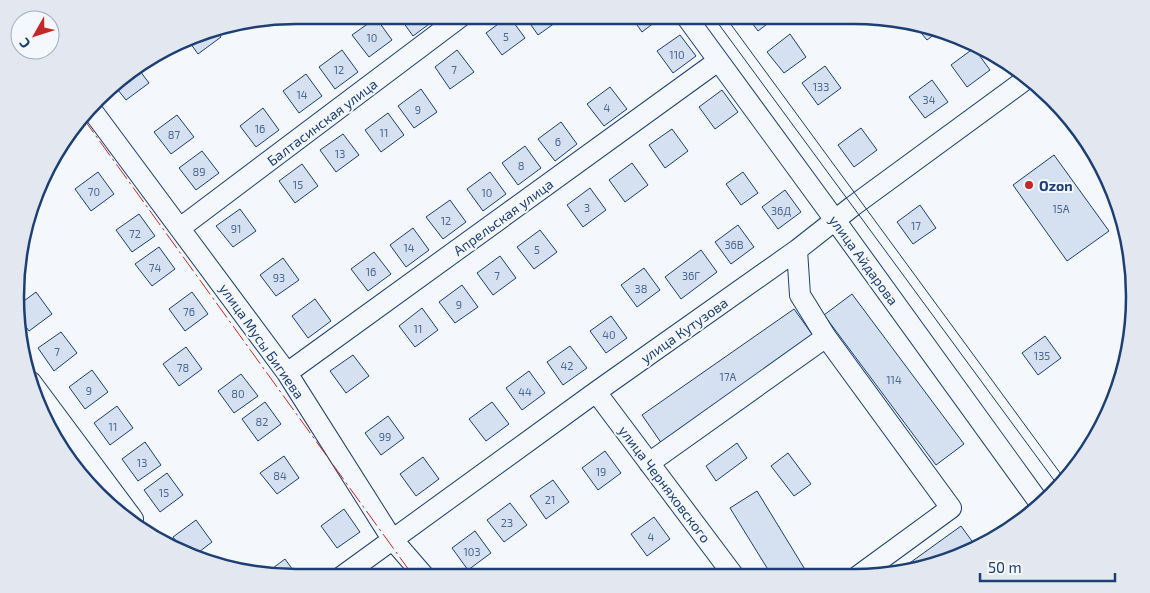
<svg xmlns="http://www.w3.org/2000/svg" width="1150" height="593" font-family="'Exo 2',sans-serif">
	<style>
		.building { fill: #d5e0f0; stroke: #1d3f73 }
		.lines { fill: none; stroke-linecap: round; stroke-linejoin: round }
		.minor-casing { stroke: #1d3f73; stroke-width: 22 }
		.minor { stroke: #f4f7fb; stroke-width: 20 }
		.tram { stroke: #1d3f73; stroke-width: 1 }
		.power { stroke: #c62828; stroke-width: 1; stroke-dasharray: 18 4 2.5 4; stroke-linecap: butt }
		.poi-dot { fill: #c62828; stroke: #f4f7fb; stroke-width: 2 }
		.labels { text-anchor: middle; dominant-baseline: central; stroke-width: 4; stroke-linejoin: round; paint-order: stroke }
		.number-label { font-size: 11px; fill: #4b6792 }
		.street-label { font-size: 14px; fill: #1d3f73; stroke: #f4f7fb }
		.poi-label { font-size: 14px; font-weight: bold; fill: #1d3f73; stroke: #f4f7fb; text-anchor: start }
		.rim { fill: none; stroke: #1d3f73; stroke-width: 2.5 }
	</style>
	<rect width="100%" height="100%" fill="#f4f7fb"/>
	<path class="building" d="M398 15H433L436 19 413 36Z
		M524 15H560L562 18 538 35Z
		M630 15H664L642 32Z
		M746 15H779L758 31Z
		M509 16 525 38 502 55 486 33Z
		M376 18 392 40 369 57 352 35Z
		M215 28 221 37 198 54 188 40 206 30Z
		M917 28 936 33 927 40Z
		M790 34 806 57 784 73 767 52Z
		M680 35 696 56 673 73 657 51Z
		M974 48 990 70 967 87 951 65Z
		M342 50 358 72 335 89 319 67Z
		M457 50 474 72 450 89 435 67Z
		M825 66 841 88 818 105 802 83Z
		M137 67 149 83 126 100 114 85 125 73Z
		M306 74 322 96 299 113 283 91Z
		M932 80 948 102 925 118 909 97Z
		M610 87 627 109 604 126 587 104Z
		M421 89 437 112 414 128 398 106Z
		M722 90 738 112 715 129 699 107Z
		M263 108 279 130 256 147 240 126Z
		M388 113 404 135 381 152 365 130Z
		M177 115 194 137 171 154 154 132Z
		M561 122 577 144 555 161 538 139Z
		M861 128 877 150 854 167 838 145Z
		M672 129 688 151 665 168 649 145Z
		M343 134 359 155 336 172 320 150Z
		M66 137 70 143 57 153 62 140Z
		M525 146 541 168 518 185 502 163Z
		M202 151 219 173 196 190 179 168Z
		M1054 155 1109 231 1067 261 1013 185Z
		M632 163 648 185 625 202 609 180Z
		M302 164 318 186 295 203 279 181Z
		M98 172 114 194 91 211 75 189Z
		M490 172 506 194 483 211 467 189Z
		M743 172 758 193 741 205 726 184Z
		M590 188 606 210 583 227 567 205Z
		M785 190 801 212 778 229 762 207Z
		M450 200 466 222 443 239 426 217Z
		M920 205 936 228 913 244 897 222Z
		M240 209 256 231 233 247 216 226Z
		M139 214 155 236 132 252 116 230Z
		M738 225 754 247 731 264 715 242Z
		M413 228 429 250 406 267 390 245Z
		M540 230 557 252 534 269 517 247Z
		M159 247 175 269 152 286 135 264Z
		M701 250 717 272 681 299 665 277Z
		M374 252 391 274 368 291 351 269Z
		M500 256 516 278 493 295 477 273Z
		M283 258 299 280 276 296 260 275Z
		M644 268 660 290 637 307 621 285Z
		M462 285 478 307 455 323 439 302Z
		M36 292 52 314 29 331 16 313 17 306Z
		M192 292 208 314 185 331 169 309Z
		M852 294 964 444 936 465 824 315Z
		M315 299 331 321 308 338 292 316Z
		M422 308 438 330 415 347 399 326Z
		M794 309 814 337 662 444 642 415Z
		M611 316 627 338 606 353 590 331Z
		M61 332 77 353 54 371 38 348Z
		M1045 336 1061 358 1038 375 1022 353Z
		M570 346 587 368 563 385 547 362Z
		M186 347 202 369 179 386 163 364Z
		M353 355 369 376 346 393 330 371Z
		M92 370 108 392 85 409 69 387Z
		M529 371 545 393 522 410 506 388Z
		M241 374 258 396 234 413 218 391Z
		M265 402 281 424 258 441 242 419Z
		M492 402 509 424 486 441 469 419Z
		M117 406 133 428 110 445 94 423Z
		M388 416 404 438 381 455 365 433Z
		M145 442 161 465 138 481 122 459Z
		M737 443 747 458 716 481 706 466Z
		M605 451 621 473 598 490 582 468Z
		M788 453 811 484 794 496 771 466Z
		M284 456 299 478 277 494 260 473Z
		M423 457 439 479 416 496 400 474Z
		M167 473 183 495 160 512 144 490Z
		M553 480 569 502 546 519 530 496Z
		M757 491 809 576H772L730 508Z
		M510 503 527 525 504 542 487 520Z
		M344 509 360 532 337 548 321 526Z
		M654 517 670 539 647 556 631 534Z
		M196 520 212 542 195 555 184 552 173 537Z
		M961 526 977 548 961 557 893 575Z
		M475 531 491 553 468 570 452 548Z
		M285 559 298 577H278L265 574Z"/>
	<g class="lines">
		<defs>
			<path id="minor" d="M685 15 835 220 1041 505
				M91 109 287 373 392 539 425 577
				M180 228 463 15
				M797 250 800 295 826 337 951 508 858 576
				M287 373 718 61
				M31 382 133 519
				M596 392 734 576
				M649 463 826 337
				M341 577 596 392 797 250 853 206 1025 80"/>
		</defs>
		<use href="#minor" class="minor-casing"/>
		<use href="#minor" class="minor"/>
		<path class="tram" d="M712 15 1059 487
			M724 15 1066 481"/>
		<path class="power" d="M83 118 414 577"/>
	</g>
	<circle class="poi-dot" cx="1029" cy="185" r="5"/>
	<g class="labels">
		<g class="number-label">
			<text x="506" y="36">5</text>
			<text x="372" y="37">10</text>
			<text x="677" y="54">110</text>
			<text x="339" y="69">12</text>
			<text x="454" y="69">7</text>
			<text x="821" y="86">133</text>
			<text x="302" y="94">14</text>
			<text x="929" y="99">34</text>
			<text x="607" y="107">4</text>
			<text x="418" y="109">9</text>
			<text x="260" y="128">16</text>
			<text x="384" y="132">11</text>
			<text x="174" y="134">87</text>
			<text x="558" y="141">6</text>
			<text x="340" y="153">13</text>
			<text x="521" y="165">8</text>
			<text x="199" y="171">89</text>
			<text x="298" y="184">15</text>
			<text x="94" y="191">70</text>
			<text x="487" y="192">10</text>
			<text x="587" y="207">3</text>
			<text x="1061" y="208">15А</text>
			<text x="781" y="210">36Д</text>
			<text x="446" y="220">12</text>
			<text x="916" y="225">17</text>
			<text x="236" y="228">91</text>
			<text x="135" y="233">72</text>
			<text x="734" y="244">36В</text>
			<text x="409" y="247">14</text>
			<text x="537" y="249">5</text>
			<text x="155" y="267">74</text>
			<text x="371" y="271">16</text>
			<text x="497" y="275">7</text>
			<text x="691" y="275">36Г</text>
			<text x="279" y="277">93</text>
			<text x="641" y="288">38</text>
			<text x="459" y="304">9</text>
			<text x="189" y="311">76</text>
			<text x="418" y="328">11</text>
			<text x="609" y="334">40</text>
			<text x="57" y="351">7</text>
			<text x="1042" y="355">135</text>
			<text x="567" y="365">42</text>
			<text x="183" y="367">78</text>
			<text x="728" y="376">17А</text>
			<text x="894" y="379">114</text>
			<text x="89" y="390">9</text>
			<text x="525" y="391">44</text>
			<text x="238" y="393">80</text>
			<text x="262" y="421">82</text>
			<text x="113" y="426">11</text>
			<text x="385" y="436">99</text>
			<text x="142" y="462">13</text>
			<text x="601" y="471">19</text>
			<text x="280" y="475">84</text>
			<text x="164" y="492">15</text>
			<text x="550" y="499">21</text>
			<text x="507" y="522">23</text>
			<text x="651" y="536">4</text>
			<text x="472" y="551">103</text>
		</g>
		<g class="street-label">
			<text transform="translate(322 122) rotate(-37)">Балтасинская улица</text>
			<text transform="translate(503 217) rotate(-36)">Апрельская улица</text>
			<text transform="translate(864 260) rotate(54)">улица Айдарова</text>
			<text transform="translate(684 330) rotate(-35)">улица Кутузова</text>
			<text transform="translate(262 341) rotate(55)">улица Мусы Бигиева</text>
			<text transform="translate(665 484) rotate(53)">улица Черняховского</text>
		</g>
		<g class="poi-label">
			<text x="1039" y="185">Ozon</text>
		</g>
	</g>
	<path d="M0 0H1150V593H0ZM296 24H854A272 272 0 0 1 1126 296V297A272 272 0 0 1 854 569H296A272 272 0 0 1 24 297V296A272 272 0 0 1 296 24Z" fill="#e3e8f0" fill-rule="evenodd"/>
	<path class="rim" d="M296 24H854A272 272 0 0 1 1126 296V297A272 272 0 0 1 854 569H296A272 272 0 0 1 24 297V296A272 272 0 0 1 296 24Z"/>
	<g transform="translate(35 35) rotate(231)"><circle r="24" fill="#f4f7fb" stroke="#9eadc5"/>
	<path d="M0-4L9 19L0 12L-9 19Z" fill="#c62828"/>
	<text y="-8" font-size="14" font-weight="bold" text-anchor="middle" fill="#1d3f73">С</text>
	</g>
	<path d="M980 573v8h135v-8" fill="none" stroke="#1d3f73" stroke-width="2.5"/>
	<text x="988" y="573" font-size="15" fill="#1d3f73" stroke="#f4f7fb" stroke-width="4" paint-order="stroke">50 m</text>
</svg>
